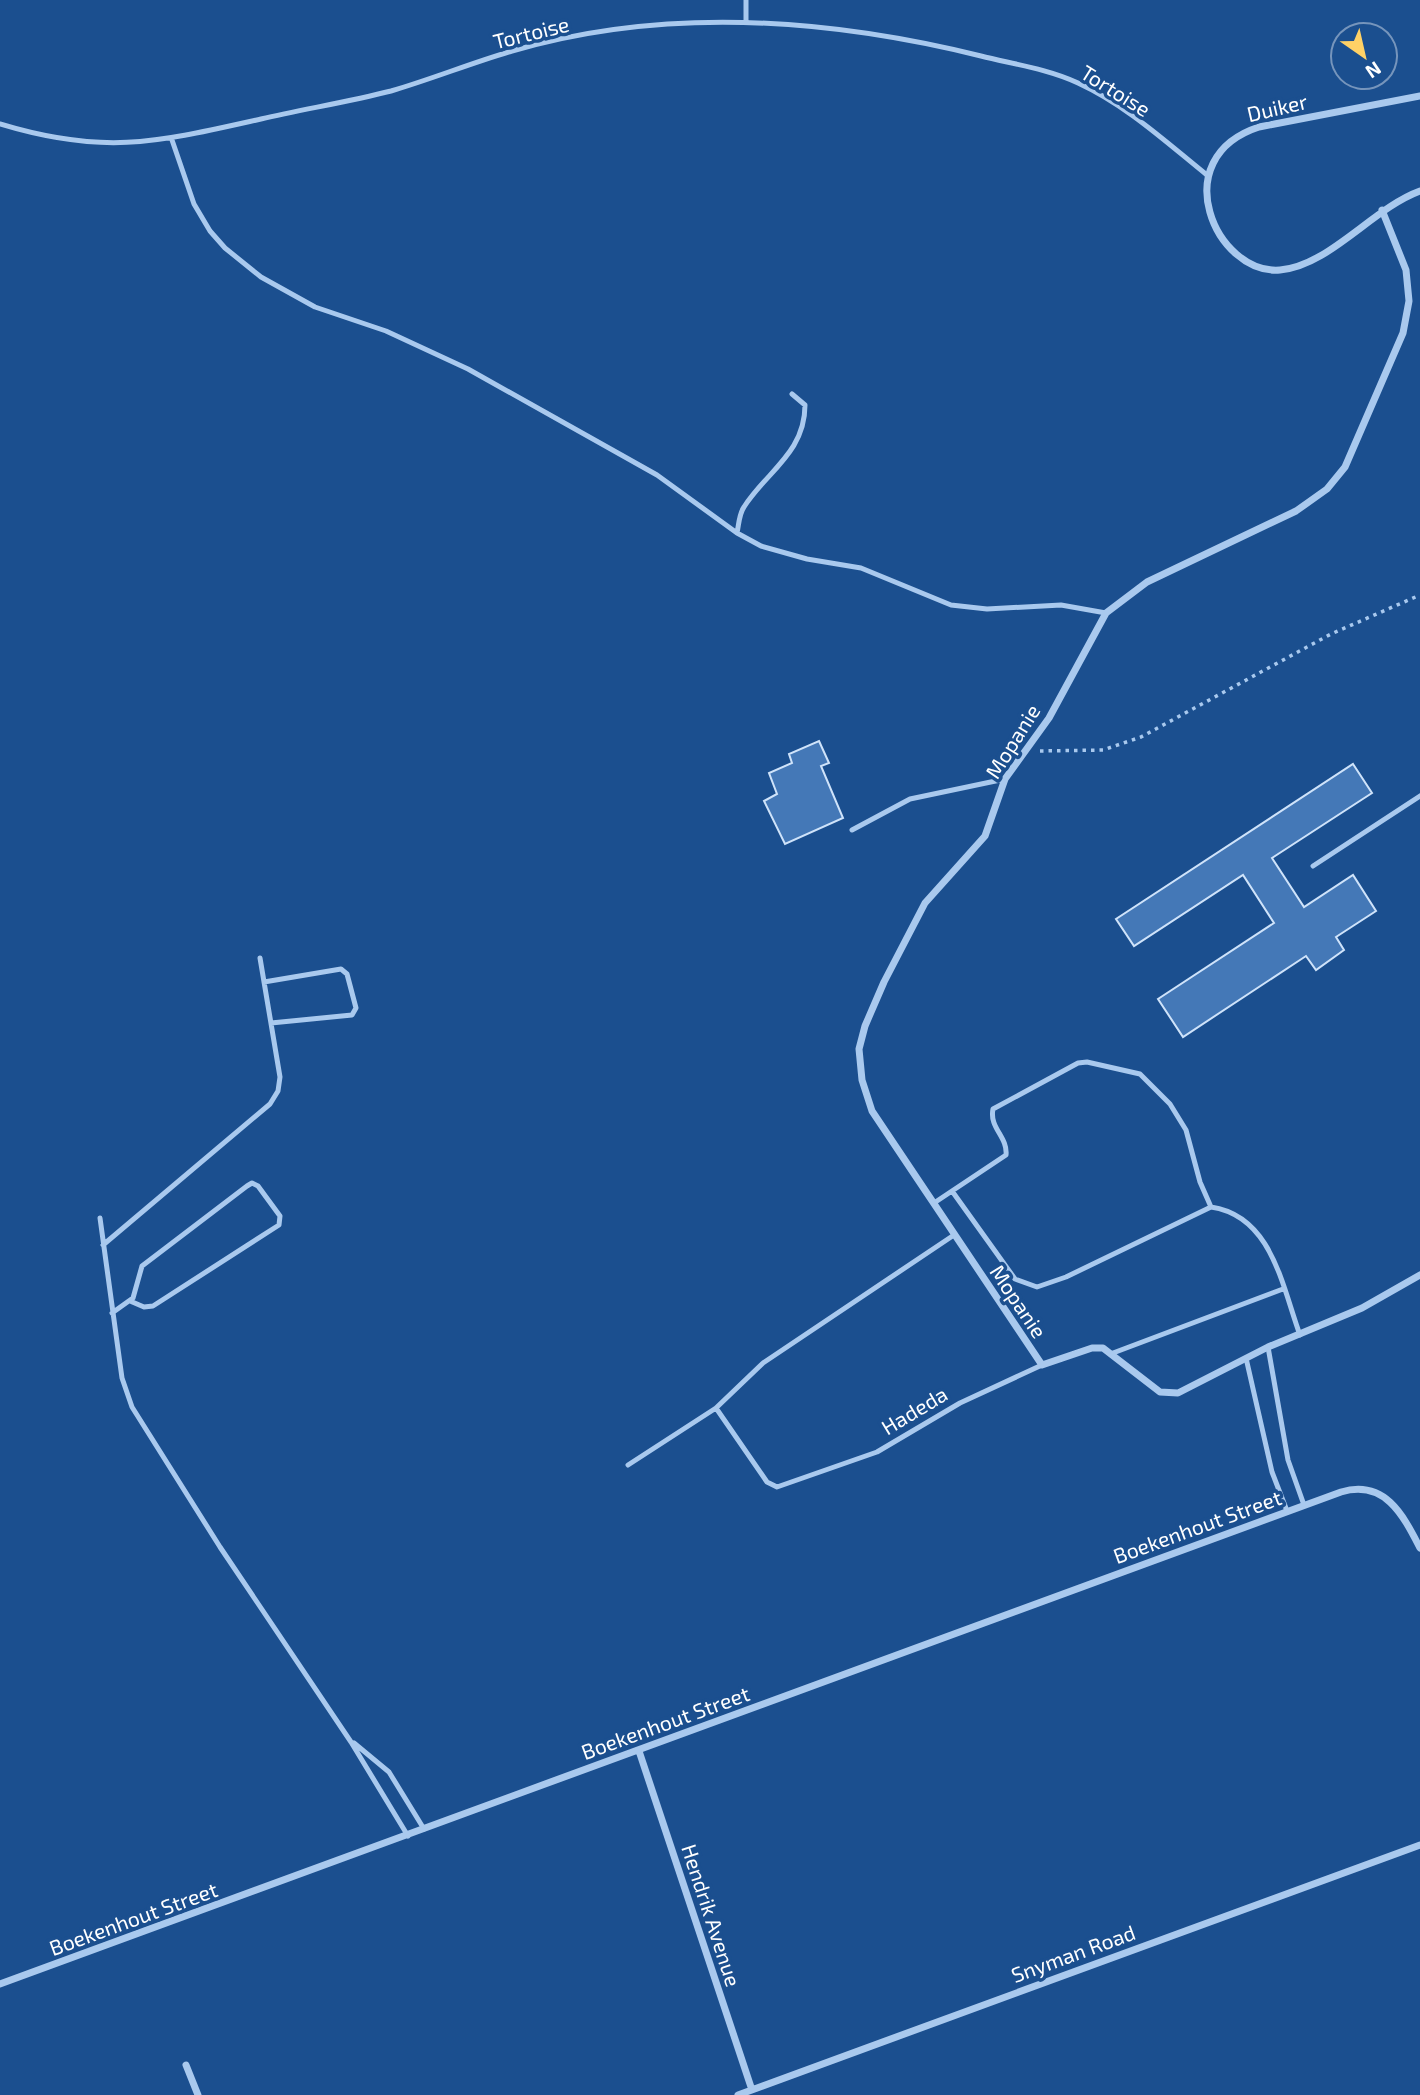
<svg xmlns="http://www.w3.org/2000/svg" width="1420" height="2095" font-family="'Exo 2',sans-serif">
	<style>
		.building { fill: #4478b7; stroke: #cfe3fa; stroke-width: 2 }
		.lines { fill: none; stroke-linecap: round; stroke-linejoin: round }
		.path { stroke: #a9c9ee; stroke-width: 3.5; stroke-dasharray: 3.5 5; stroke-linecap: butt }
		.lane { stroke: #a9c9ee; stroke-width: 5 }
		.street { stroke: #a9c9ee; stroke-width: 7 }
		.labels { text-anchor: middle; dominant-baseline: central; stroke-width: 7; stroke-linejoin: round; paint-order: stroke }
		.street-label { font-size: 21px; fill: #fff; stroke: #1b4f8f }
	</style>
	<rect width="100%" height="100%" fill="#1b4f8f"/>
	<path class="building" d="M819 741 829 763 821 766 843 818 785 844 764 801 777 794 769 773 792 763 789 754Z
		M1353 764 1372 793 1272 858 1304 907 1353 875 1376 911 1336 937 1344 950 1316 970 1306 956 1183 1037 1158 999 1274 923 1243 875 1134 946 1116 919Z"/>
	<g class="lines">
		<path class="path" d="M1040 751 1103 750 1141 737 1331 634 1420 595"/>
		<path class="lane" d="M746 20V0
			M0 124C105 156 158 142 261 119 304 109 348 102 391 91 432 79 471 63 512 51 666 6 827 18 981 56 1013 64 1048 69 1078 83 1126 105 1166 142 1207 175
			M172 140 194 204 210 231 225 248 261 277 315 307 386 331 468 369 657 475 737 533 761 546 807 559 861 568 951 605 987 609 1061 605 1106 613
			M737 533C739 524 739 514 744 507 766 472 805 453 805 405L792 394
			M852 830 910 799 1005 779
			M1313 866 1420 796
			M264 982 341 969 347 974 356 1008 352 1015 271 1023
			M952 1191 1015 1279 1037 1287 1066 1277 1211 1207C1272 1216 1282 1286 1300 1335
			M934 1203 1006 1155C1008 1137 989 1128 993 1109L1078 1063 1087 1062 1140 1074 1170 1104 1186 1130 1200 1182 1211 1207
			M100 1218 122 1378 132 1407 220 1547 351 1742 408 1836
			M954 1235 763 1363 716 1408 767 1482 777 1487 877 1452 960 1403 1042 1365
			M103 1245 270 1104 278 1091 280 1077 260 958
			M112 1313 133 1298 142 1266 247 1186 252 1183 258 1186 280 1216 279 1225 153 1306 144 1307 130 1301
			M1268 1347 1288 1460 1304 1505
			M1113 1353 1283 1289
			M1246 1358 1272 1472 1287 1511
			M628 1465 716 1408
			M354 1743 389 1772 424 1829"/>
		<path class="street" d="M1420 96 1259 127C1164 158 1216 275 1280 270 1329 266 1373 208 1420 191
			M1382 210 1406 270 1409 301 1403 333 1345 467 1327 489 1296 511 1147 582 1106 613 1049 718 1005 779 985 836 925 903 884 982 865 1026 859 1049 862 1080 872 1111 1042 1365 1092 1348H1103L1160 1392 1178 1393 1268 1347 1362 1308 1420 1275
			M639 1751 752 2090
			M0 1984 1341 1492C1385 1479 1403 1515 1420 1548
			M186 2065 198 2095
			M738 2095 1420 1845"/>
	</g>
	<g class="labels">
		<g class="street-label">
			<text transform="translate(531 32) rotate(-14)">Tortoise</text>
			<text transform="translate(1116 90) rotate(32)">Tortoise</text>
			<text transform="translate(1277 107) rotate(-13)">Duiker</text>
			<text transform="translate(1012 741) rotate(-58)">Mopanie</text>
			<text transform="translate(1019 1301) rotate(56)">Mopanie</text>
			<text transform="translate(914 1410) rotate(-31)">Hadeda</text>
			<text transform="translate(1197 1526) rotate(-20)">Boekenhout Street</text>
			<text transform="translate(665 1722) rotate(-20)">Boekenhout Street</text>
			<text transform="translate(712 1915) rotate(72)">Hendrik Avenue</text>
			<text transform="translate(133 1918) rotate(-20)">Boekenhout Street</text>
			<text transform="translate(1073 1953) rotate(-20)">Snyman Road</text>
		</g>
	</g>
	<g transform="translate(1364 56) rotate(146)"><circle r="33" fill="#1b4f8f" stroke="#7695bc" stroke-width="2"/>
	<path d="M0-5L12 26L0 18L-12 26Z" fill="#ffd166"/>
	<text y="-10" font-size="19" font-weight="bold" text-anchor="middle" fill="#ffffff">N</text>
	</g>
</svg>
